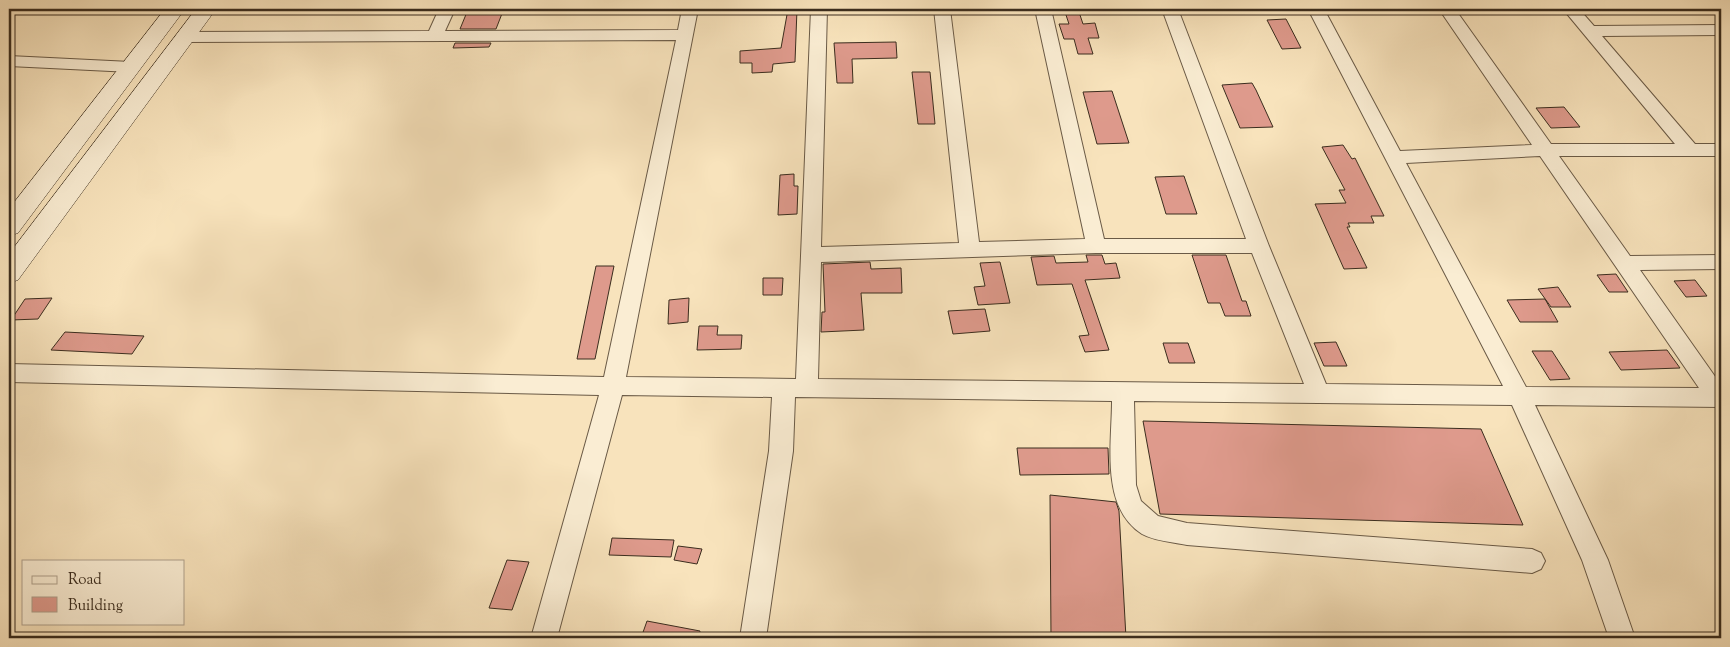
<svg xmlns="http://www.w3.org/2000/svg" width="1730" height="647" font-family="'Sorts Mill Goudy',serif">
	<style>
		.building { fill: #de9a8c; stroke: #3b2d1e }
		.lines { fill: none; stroke-linecap: round; stroke-linejoin: round }
		.street-casing { stroke: #6a5a46; stroke-width: 2 }
		.secondary-casing { stroke: #3b2d1e; stroke-width: 1 }
		.street { fill: #faedd3; fill-rule: evenodd }
		.secondary { fill: #faedd3; fill-rule: evenodd }
	</style>
	<rect width="100%" height="100%" fill="#f8e3bc"/>
	<filter id="stains"><feTurbulence type="fractalNoise" baseFrequency=".004" numOctaves="4"/><feColorMatrix values="0 0 0 0 .2 0 0 0 0 .09 0 0 0 0 .02 0 0 0 .5 -.17"/></filter>
	<radialGradient id="worn" r=".72"><stop offset=".6" stop-color="#630" stop-opacity="0"/><stop offset="1" stop-color="#630" stop-opacity=".3"/></radialGradient>
	<path class="building" d="M788 9H797L795 62 773 64 772 72 752 73V63H740V51L781 48Z
		M1064 9H1078L1083 24 1095 23 1099 38H1088L1093 54H1078L1074 39H1064L1059 24H1069Z
		M503 11 496 29H460L467 12Z
		M1286 19 1301 48 1282 49 1267 20Z
		M896 42 897 58 852 59 853 83H837L834 43Z
		M455 43H491L489 47 453 48Z
		M912 72H930L935 124H918Z
		M1252 83 1256 90 1273 127 1240 128 1222 85Z
		M1112 91 1129 143 1097 144 1083 92Z
		M1564 107 1580 127 1551 128 1536 108Z
		M1343 145 1352 159 1355 158 1384 216H1371L1374 223H1348L1350 227H1347L1367 268 1344 269 1315 204 1346 203 1339 190H1345L1322 147Z
		M794 174V186H798L797 214 778 215 780 175Z
		M1184 176 1197 214H1166L1155 177Z
		M1086 255H1102L1105 264 1116 263 1120 278 1085 280 1109 350 1085 352 1079 336 1089 335 1072 284 1037 285 1031 257 1054 256 1056 263 1088 262Z
		M1192 255H1226L1242 301H1246L1251 316H1225L1220 303H1208Z
		M870 262 871 269 901 268 902 293H861L864 330 821 332 822 312H825L823 264Z
		M1000 262 1010 303 978 305 974 287 985 286 980 263Z
		M596 266H614L595 359H577Z
		M1616 274 1628 292H1609L1597 275Z
		M763 278H783L782 295H763Z
		M1695 280 1707 296 1686 297 1674 281Z
		M1558 287 1571 307H1551L1538 289Z
		M52 298 38 319 11 320 25 299Z
		M689 298 688 322 668 324 669 300Z
		M1545 299 1558 322H1520L1507 300Z
		M985 309 990 331 953 334 948 311Z
		M699 326H718L717 335H742L741 349 697 350Z
		M65 332 144 336 132 354 51 350Z
		M1336 342 1347 366H1324L1314 343Z
		M1163 343H1188L1195 363H1169Z
		M1667 350 1680 368 1621 370 1609 352Z
		M1532 351H1552L1570 379 1550 380Z
		M1143 421 1481 429 1523 525 1160 514Z
		M1017 448H1108L1109 474 1020 475Z
		M1050 495 1116 502 1119 511 1126 638H1051Z
		M612 538 674 540 671 557 609 555Z
		M678 546 702 549 697 564 674 560Z
		M507 560 529 562 512 610 489 608Z
		M647 621 700 631 699 638H641Z"/>
	<g class="lines">
		<defs>
			<path id="street" d="M439 9H455L445 31 678 30 682 9H698L626 377 796 379 811 9H827L821 247 959 243 934 9H950L979 242 1085 239 1035 9H1051L1104 239H1246L1162 9H1178L1269 246 1326 384 1503 386 1308 9H1324L1400 151 1532 145 1439 9H1455L1551 144H1675L1563 9H1579L1594 26 1721 25V35L1602 36 1695 144H1721V156H1559L1630 256 1721 255V269L1640 270 1721 385V407L1535 405 1608 560 1635 638H1609L1582 560 1512 405 1134 401 1136 485 1141 501 1158 516 1187 523 1532 549 1541 553 1545 561 1541 569 1532 573 1187 545C1173 542 1154 541 1142 534 1100 507 1112 444 1112 401L795 397 793 451 766 638H740L769 451 772 397 622 395 557 638H531L599 395 9 382V364L604 377 676 40 183 42 175 37 183 32 429 31ZM1540 156 1699 388 1526 387 1406 163ZM1096 253H1252L1304 384 818 379 821 262Z
				M9 56 131 62 137 63 139 67 137 71 131 72 9 66Z"/>
			<path id="secondary" d="M165 9H185L18 233 9 236V209Z
				M196 9H216L18 280 9 283V254Z"/>
		</defs>
		<use href="#street" class="street-casing"/>
		<use href="#secondary" class="secondary-casing"/>
		<use href="#street" class="street"/>
		<use href="#secondary" class="secondary"/>
	</g>
	<rect width="1730" height="647" fill="none" stroke="#f8e3bc" stroke-width="30"/>
	<rect x="10" y="10" width="1710" height="627" fill="none" stroke="#3b2d1e" stroke-width="2.5"/>
	<rect x="15" y="15" width="1700" height="617" fill="none" stroke="#3b2d1e"/>
	<rect x="22" y="560" width="162" height="65" fill="#faedd3" stroke="#aea08b"/>
	<rect x="32" y="576" width="25" height="8" fill="#faedd3" stroke="#aea08b"/>
	<text x="68" y="584" font-size="15" fill="#3b2d1e">Road</text>
	<rect x="32" y="597" width="25" height="15" fill="#de9a8c" stroke="#aea08b"/>
	<text x="68" y="610" font-size="15" fill="#3b2d1e">Building</text>
	<rect width="100%" height="100%" filter="url(#stains)"/>
	<rect width="100%" height="100%" fill="url(#worn)"/>
</svg>
